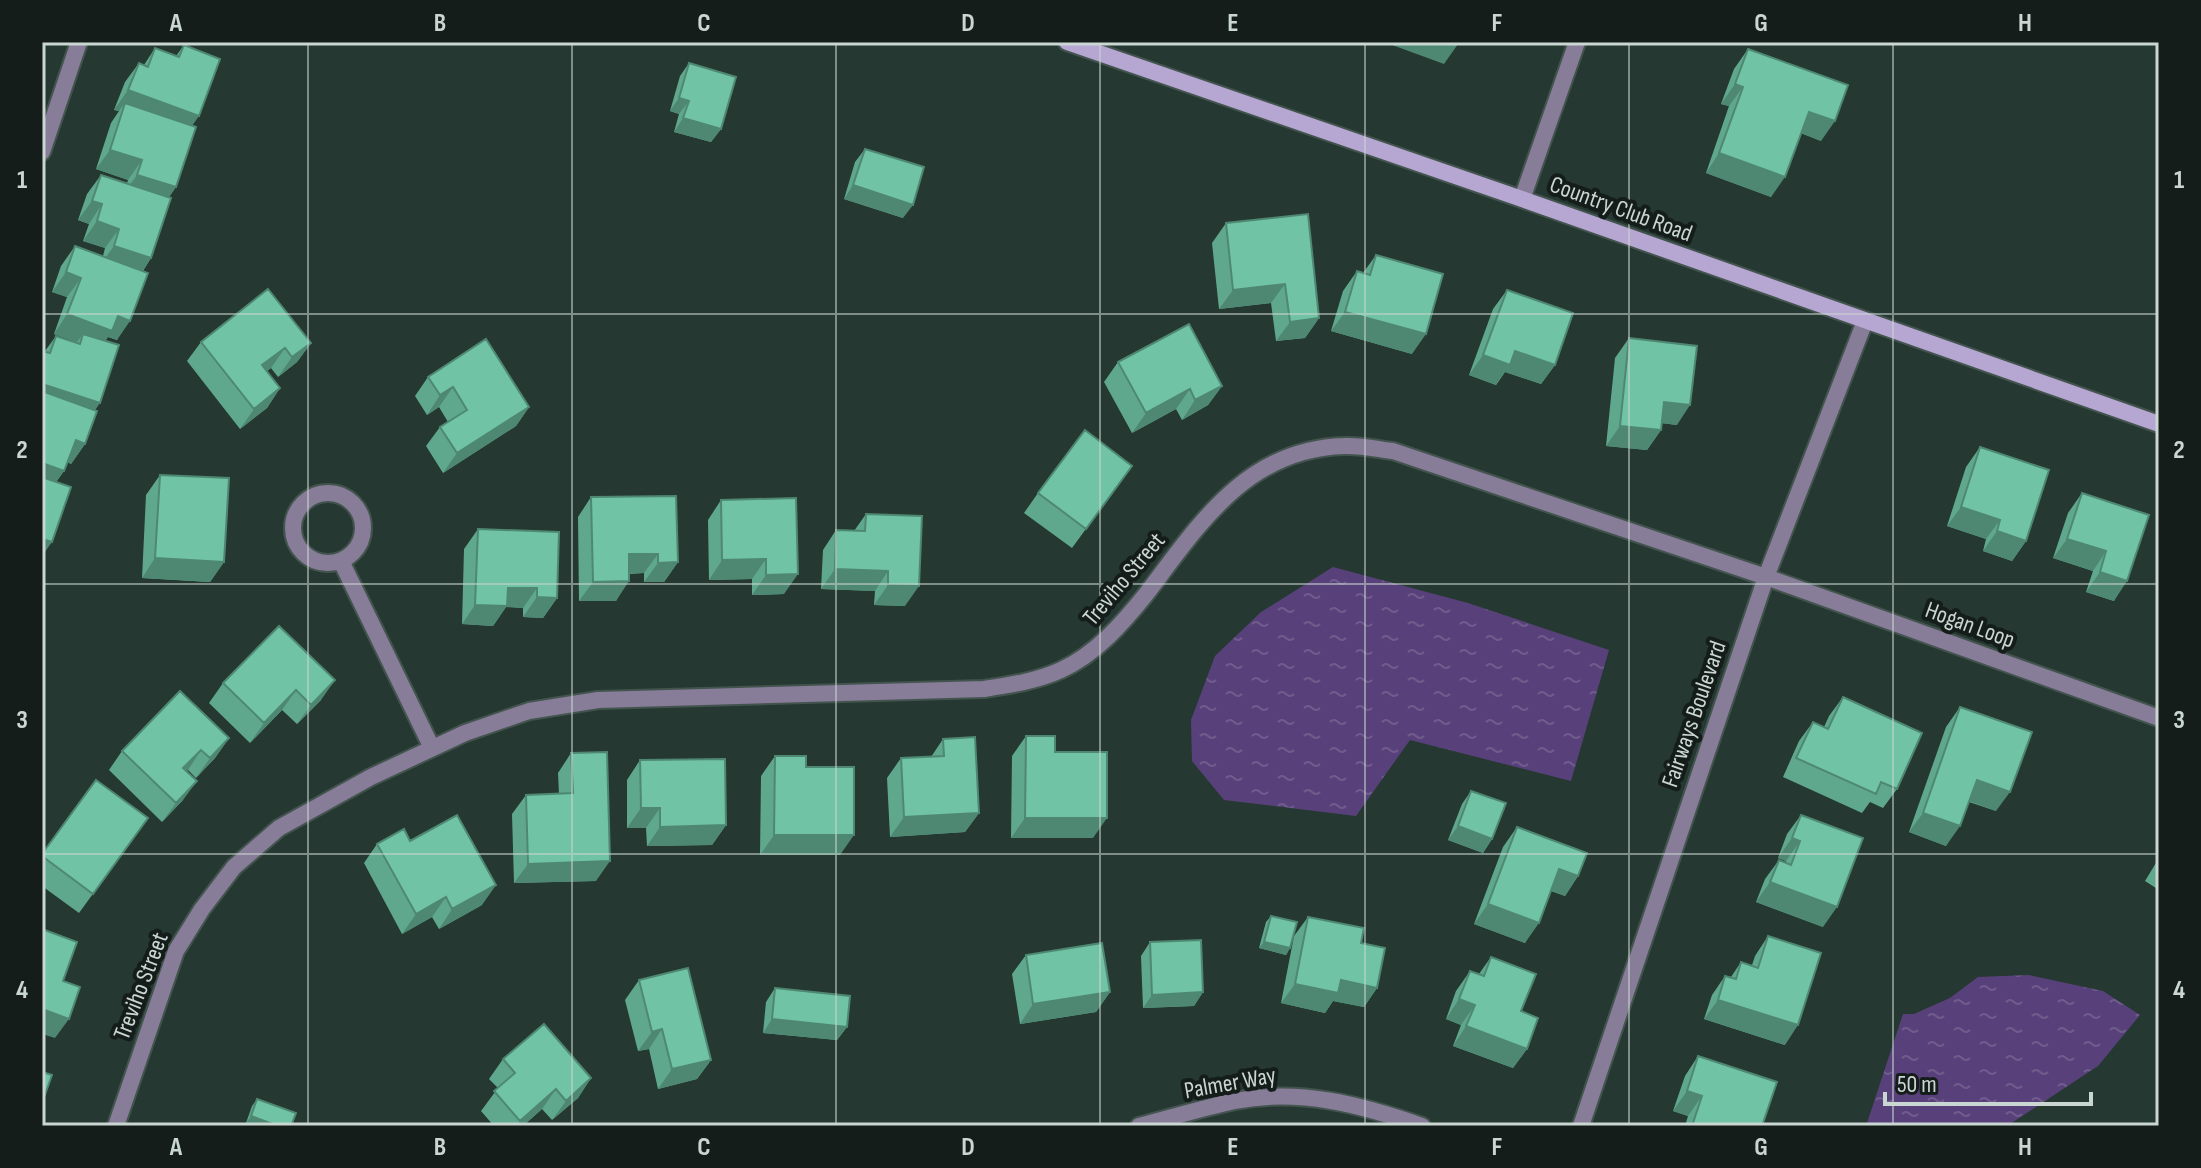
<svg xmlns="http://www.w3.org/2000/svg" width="2201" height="1168" font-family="'Sofia Sans Condensed',sans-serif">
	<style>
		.water { fill: url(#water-ripples) }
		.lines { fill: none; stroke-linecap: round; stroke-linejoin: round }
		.street-casing { stroke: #43544e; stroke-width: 20 }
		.secondary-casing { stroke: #43544e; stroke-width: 20 }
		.street { stroke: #877d99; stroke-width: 16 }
		.secondary { stroke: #b6a6d2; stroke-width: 16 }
		.wall { fill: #60a88d }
		.shaded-wall { fill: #4e8873 }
		.building { fill: #70c3a4; stroke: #4e8873; stroke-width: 2 }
		.grid { fill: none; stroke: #cad6d1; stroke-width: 2; stroke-opacity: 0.55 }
		.labels { text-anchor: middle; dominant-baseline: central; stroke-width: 8; stroke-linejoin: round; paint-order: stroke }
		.street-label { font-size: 24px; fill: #cad6d1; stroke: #151d1a }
		.neatline { fill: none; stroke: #cad6d1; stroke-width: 3 }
		.grid-label { font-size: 26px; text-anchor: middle; font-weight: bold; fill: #cad6d1 }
	</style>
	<defs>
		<pattern id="water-ripples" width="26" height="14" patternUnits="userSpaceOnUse" patternTransform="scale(2)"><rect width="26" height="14" fill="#58417a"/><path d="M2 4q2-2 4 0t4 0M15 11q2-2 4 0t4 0" fill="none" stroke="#6f5c8c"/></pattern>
	</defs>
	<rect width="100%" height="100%" fill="#253831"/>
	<path class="water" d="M1333 567 1468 603 1609 650 1571 781 1410 740 1356 816 1224 800 1192 761 1191 720 1215 656 1261 612Z
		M2029 975 2103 991 2140 1015 2098 1066 2007 1126H1866L1903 1014H1914L1950 998 1978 977Z"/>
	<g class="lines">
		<defs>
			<path id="street" d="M42 152 79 42
				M1522 199 1577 42
				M293 528a35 35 0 1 1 70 0a35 35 0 1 1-70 0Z
				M341 561 432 748
				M116 1126 176 951 202 909 234 867 279 828 371 777 465 733 529 711 598 700 984 689C1010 685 1037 681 1061 670 1096 654 1123 623 1147 593 1200 523 1247 449 1344 446 1360 445 1377 449 1393 451L1766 577 2159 718
				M1139 1126C1170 1118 1202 1108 1235 1101 1299 1088 1362 1105 1422 1126
				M1581 1126 1766 577 1865 321"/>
			<path id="secondary" d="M1067 42 1522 199 2159 424"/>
		</defs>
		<use href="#street" class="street-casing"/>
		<use href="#secondary" class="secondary-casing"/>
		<use href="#street" class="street"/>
		<use href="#secondary" class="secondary"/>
	</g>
	<path class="wall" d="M184 45 192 126 176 187 169 197 151 258 143 271 117 340 108 337 105 341 95 410 85 444 71 464 68 462 64 471 56 482 45 351 56 336 77 342 54 334 67 297 52 292 61 266 75 246 103 256 105 248 83 241 89 224 78 220 87 194 101 175 127 183 128 180 96 169 111 123 119 111 114 110 125 82 139 63 144 65 155 48 176 56Z
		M1748 49 1821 141 1801 133 1771 197 1706 173 1729 106 1721 104 1734 69Z
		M689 63 721 129 711 142 674 132 679 114 670 111 680 76Z
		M865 149 903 218 844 199 855 162Z
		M1226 223 1319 318 1305 338 1276 341 1271 303 1219 309 1212 243Z
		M1376 255 1412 354 1331 331 1343 291 1357 271 1363 273Z
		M1507 290 1555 365 1541 384 1505 372 1496 385 1469 375 1493 309Z
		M1629 338 1677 425 1662 423 1661 430 1647 450 1606 446 1615 358Z
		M201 342 311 343 297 362 278 377 271 368 267 371 280 388 267 408 240 429 187 361Z
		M1118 362 1222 386 1208 405 1182 420 1176 409 1132 433 1104 382Z
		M428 377 529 407 516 426 443 473 426 446 440 427 448 422 439 407 427 415 415 396Z
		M1980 447 2026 541 2012 561 1983 551 1986 539 1947 526 1966 467Z
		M1132 466 1072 548 1024 513 1038 493Z
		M160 475 224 562 210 582 142 578 146 495Z
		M2082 493 2149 515 2114 601 2086 592 2093 571 2053 558 2068 513Z
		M591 497 678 562 664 582H644V573L629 574 616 601H579L578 517Z
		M796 498 784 594 752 595V579L709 580 708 520 721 500Z
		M866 514 905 606 874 605 875 591 821 589 823 550 836 530 854 531Z
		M478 529 557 598 543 618 523 617V608L506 607 493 626 462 624 464 549Z
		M279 626 321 700 297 724 282 710 250 743 209 703 223 683Z
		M1843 697 1897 789 1883 808 1870 802 1862 813 1783 777 1799 741 1813 722 1824 727 1829 716Z
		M1960 707 1996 811 1969 802 1946 846 1909 832 1946 727Z
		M1026 736 1055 752 1093 838H1011L1012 756Z
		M229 738 215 758 196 778 188 770 186 771 183 800 162 822 109 770 122 751Z
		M943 739 979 813 965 832 890 837 887 778 901 758 931 757Z
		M571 753 596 881 514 883 512 814 526 795 559 794 558 773Z
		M775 756 806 767 840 855H760L761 776Z
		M640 760 726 825 712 845 647 846 646 828H627V780Z
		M1471 791 1492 839 1483 853 1448 840 1462 804Z
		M1801 815 1823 927 1756 902 1765 879 1779 860 1786 862V861L1778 858 1787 834Z
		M148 818 79 913 42 886V854Z
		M1517 827 1578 876 1565 896 1551 891 1525 943 1474 924 1503 847Z
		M410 841 482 905 439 929 432 917 402 934 364 863 377 844Z
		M2159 858V890L2145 881Z
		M1271 916 1290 948 1286 955 1259 948 1266 922Z
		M1308 917 1361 943 1377 988 1364 1007 1333 1001 1325 1013 1281 1003 1294 936Z
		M1768 936 1785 1045 1704 1019 1712 995 1725 976 1731 977 1741 962 1752 965 1755 956Z
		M1150 942 1203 992 1194 1006 1143 1008 1141 956Z
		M1026 955 1110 992 1096 1012 1020 1024 1012 974Z
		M1491 957 1521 1011 1527 1049 1513 1068 1453 1046 1461 1025 1446 1019 1456 991 1470 971 1479 974Z
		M639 980 711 1060 697 1079 658 1089 649 1049 638 1051 625 1000Z
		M775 988 847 1027 837 1040 763 1033 766 1002Z
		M1698 1056 1762 1126H1685L1688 1116 1673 1111 1685 1076Z
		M503 1059 591 1078 578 1098 552 1120 542 1109 523 1126H494L481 1111 498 1088 489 1079Z
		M257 1099 296 1113 246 1123 252 1106Z"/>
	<path class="shaded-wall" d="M1384 42H1452L1458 44 1444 64Z
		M1735 84 1743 87 1729 106 1721 104Z
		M128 90 199 116 185 136 125 103 119 111 114 110Z
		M679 98 689 101 679 114 670 111Z
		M1809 112 1835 121 1821 141 1795 131Z
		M683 118 721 129 711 142 674 132Z
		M110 150 142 160 128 180 96 169Z
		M1719 153 1785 177 1771 197 1706 173Z
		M137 175 176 187 162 207 123 194Z
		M853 185 913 205 903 218 844 199Z
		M92 201 102 204 89 224 78 220Z
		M97 221 119 229 105 248 83 241Z
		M114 246 151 258 138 278 100 265Z
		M66 272 81 278 67 297 52 292Z
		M1285 284 1271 303 1219 309 1233 290Z
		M1345 312 1426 334 1412 354 1331 331Z
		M67 314 118 316 130 321 117 340 108 337 99 350 83 334 77 342 54 334Z
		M1319 318 1305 338 1276 341 1290 322Z
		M311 343 297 362 278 377 292 357Z
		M285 348 271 368 249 385 262 365Z
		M1515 351 1555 365 1541 384 1505 372 1496 385 1469 375 1483 355Z
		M42 384 100 403 87 422 42 408Z
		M1222 386 1208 405 1182 420 1195 400Z
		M453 387 439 407 427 415 440 395Z
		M280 388 267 408 240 429 254 409Z
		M1190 389 1176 409 1132 433 1146 413Z
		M1664 402 1690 405 1677 425 1651 422Z
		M529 407 516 426 443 473 457 453Z
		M1620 426 1661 430 1647 450 1606 446Z
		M76 440 85 444 71 464 62 460Z
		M42 463 64 471 50 491 42 487Z
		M1961 507 2000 520 1986 539 1947 526Z
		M1997 531 2026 541 2012 561 1983 551Z
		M42 539 52 542 42 556Z
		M2067 539 2106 551 2093 571 2053 558Z
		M629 554H658L644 573 615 574Z
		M155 558 224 562 210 582 142 578Z
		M766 559 752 579 709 580 722 560Z
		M678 562 664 582H644L658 563Z
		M835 569 888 571 875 591 821 589Z
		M2100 572 2127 581 2114 601 2086 592Z
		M798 574 784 594 752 595 766 575Z
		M629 581 616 601H579L593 582Z
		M888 585 919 586 905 606 874 605Z
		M508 588H537L523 608 506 607 493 626 462 624 475 605Z
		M537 597 557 598 543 618 523 617Z
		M335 680 321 700 297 724 311 705Z
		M296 690 282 710 250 743 264 723Z
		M229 738 215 758 196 778 210 758Z
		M201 750 188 770 170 788 183 768Z
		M1977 780 2010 792 1996 811 1963 799Z
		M197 781 183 800 162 822 176 803Z
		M641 808H660L646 828H627Z
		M979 813 965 832 890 837 904 817Z
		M1923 813 1960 826 1946 846 1909 832Z
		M1025 818H1107L1093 838H1011Z
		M726 825 712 845 647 846 660 827Z
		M1458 826 1492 839 1483 853 1448 840Z
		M774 835H854L840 855H760Z
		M1792 838 1800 841 1786 861 1778 858Z
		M610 861 596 881 514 883 528 864Z
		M1559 869 1578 876 1565 896 1546 888Z
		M1770 882 1837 907 1823 927 1756 902Z
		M496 885 482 905 439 929 452 909Z
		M446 897 432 917 402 934 416 914Z
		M1488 904 1539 923 1525 943 1474 924Z
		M1264 942 1290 948 1286 955 1259 948Z
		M1341 980 1377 988 1364 1007 1333 1001 1325 1013 1281 1003 1295 984Z
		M1110 992 1096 1012 1020 1024 1033 1004Z
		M1203 992 1194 1006 1143 1008 1152 995Z
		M1459 999 1475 1005 1461 1025 1446 1019Z
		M1718 1000 1798 1025 1785 1045 1704 1019Z
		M42 1009 69 1019 55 1038 42 1034Z
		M772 1019 847 1027 837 1040 763 1033Z
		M1466 1026 1527 1049 1513 1068 1453 1046Z
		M662 1029 649 1049 638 1051 652 1032Z
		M711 1060 697 1079 658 1089 672 1069Z
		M591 1078 578 1098 552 1120 566 1101Z
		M556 1089 542 1109 523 1126H517L520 1121Z
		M1687 1091 1702 1096 1688 1116 1673 1111Z
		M251 1116 278 1126H255L246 1123Z"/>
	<path class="building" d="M184 45 220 59 199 116 128 90 139 63 148 67 155 48 179 57Z
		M1748 49 1848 85 1835 121 1809 112 1785 177 1719 153 1743 87 1735 84Z
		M689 63 736 77 721 129 683 118 689 101 679 98Z
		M125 103 196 127 176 187 137 175 142 160 110 150Z
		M865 149 924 167 913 205 853 185Z
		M101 175 171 198 151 258 114 246 119 229 97 221 102 204 92 201Z
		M1308 214 1319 318 1290 322 1285 284 1233 290 1226 223Z
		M75 246 148 273 130 321 118 316 112 331 67 314 81 278 66 272Z
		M1376 255 1443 274 1426 334 1345 312 1357 271 1370 275Z
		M268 289 311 343 292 357 285 348 262 365 280 388 254 409 201 342Z
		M1507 290 1573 313 1555 365 1515 351 1510 365 1483 355Z
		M1189 324 1222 386 1195 400 1190 389 1146 413 1118 362Z
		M83 334 119 345 100 403 42 384V351L50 353 56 336 80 344Z
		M1629 338 1697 346 1690 405 1664 402 1661 430 1620 426Z
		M486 339 529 407 457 453 440 427 467 410 453 387 440 395 428 377Z
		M42 391 97 411 85 444 76 440 64 471 42 463Z
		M1085 430 1132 466 1086 529 1038 493Z
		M1980 447 2049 470 2026 541 1997 531 2000 520 1961 507Z
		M160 475 229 478 224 562 155 558Z
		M42 477 71 487 52 542 42 539Z
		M2082 493 2149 515 2127 581 2100 572 2106 551 2067 539Z
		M676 496 678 562 658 563V554H629V581L593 582 591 497Z
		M796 498 798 574 766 575V559L722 560 721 500Z
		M866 514 922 516 919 586 888 585V571L835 569 836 530 865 531Z
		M478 529 559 532 557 598 537 597V588H508L507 606 475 605Z
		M279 626 335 680 311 705 296 690 264 723 223 683Z
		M180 691 229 738 210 758 201 750 183 768 197 781 176 803 122 751Z
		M1843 697 1922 733 1897 789 1881 782 1876 794 1796 758 1813 722 1828 729Z
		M1960 707 2032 732 2010 792 1977 780 1960 826 1923 813Z
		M1026 736H1055V752H1107V818H1025Z
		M975 737 979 813 904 817 901 758 944 756 943 739Z
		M607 752 610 861 528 864 526 795 573 793 571 753Z
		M775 756H806V767H854V835H774Z
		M725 759 726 825 660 827V808H641L640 760Z
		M96 780 148 818 93 894 42 856V854Z
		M1471 791 1506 803 1492 839 1458 826Z
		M457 815 496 885 452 909 446 897 416 914 377 844 404 829 410 841Z
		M1801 815 1863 838 1837 907 1770 882 1779 860 1791 865 1800 841 1792 838Z
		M1517 827 1587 853 1578 876 1559 869 1539 923 1488 904Z
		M1271 916 1297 922 1290 948 1264 942Z
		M1308 917 1364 928 1361 943 1385 948 1377 988 1341 980 1338 993 1295 984Z
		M42 929 77 942 63 981 80 987 69 1019 42 1009Z
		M1768 936 1821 953 1798 1025 1718 1000 1725 976 1736 979 1741 962 1758 968Z
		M1201 940 1203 992 1152 995 1150 942Z
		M1102 943 1110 992 1033 1004 1026 955Z
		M1491 957 1536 974 1521 1011 1538 1018 1527 1049 1466 1026 1475 1005 1459 999 1470 971 1484 976Z
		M688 968 711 1060 672 1069 662 1029 652 1032 639 980Z
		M775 988 850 996 847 1027 772 1019Z
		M544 1024 591 1078 566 1101 556 1089 520 1121 494 1091 515 1073 503 1059Z
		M1698 1056 1777 1082 1762 1126H1692L1702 1096 1687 1091Z
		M42 1072 52 1075 42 1103Z
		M257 1099 296 1113 291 1126H278L251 1116Z"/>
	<path class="grid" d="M308 42V1126M572 42V1126M836 42V1126M1100 42V1126M1365 42V1126M1629 42V1126M1893 42V1126M42 314H2159M42 584H2159M42 854H2159"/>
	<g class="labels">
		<g class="street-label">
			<text transform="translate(1621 209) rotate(20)">Country Club Road</text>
			<text transform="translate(1124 579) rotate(-50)">Treviho Street</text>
			<text transform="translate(1970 625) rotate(20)">Hogan Loop</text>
			<text transform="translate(1694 714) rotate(-71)">Fairways Boulevard</text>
			<text transform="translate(141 986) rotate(-69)">Treviho Street</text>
			<text transform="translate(1230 1083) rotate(-10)">Palmer Way</text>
		</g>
	</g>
	<rect width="2201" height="1168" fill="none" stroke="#151d1a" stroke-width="88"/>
	<path d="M1885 1092v12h206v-12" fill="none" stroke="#cad6d1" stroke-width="4"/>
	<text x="1897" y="1092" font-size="24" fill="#cad6d1" stroke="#151d1a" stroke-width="6" paint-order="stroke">50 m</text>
	<rect x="44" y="44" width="2113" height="1080" class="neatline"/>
	<g class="grid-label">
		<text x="176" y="31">A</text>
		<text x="440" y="31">B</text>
		<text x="704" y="31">C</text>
		<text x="968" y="31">D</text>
		<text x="1233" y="31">E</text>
		<text x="1497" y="31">F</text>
		<text x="1761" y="31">G</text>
		<text x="2025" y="31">H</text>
		<text x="22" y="188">1</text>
		<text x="2179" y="188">1</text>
		<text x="22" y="458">2</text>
		<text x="2179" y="458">2</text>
		<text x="22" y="728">3</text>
		<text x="2179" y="728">3</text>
		<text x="22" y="998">4</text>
		<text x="2179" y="998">4</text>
		<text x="176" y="1155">A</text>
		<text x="440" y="1155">B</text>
		<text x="704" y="1155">C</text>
		<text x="968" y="1155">D</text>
		<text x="1233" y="1155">E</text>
		<text x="1497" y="1155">F</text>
		<text x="1761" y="1155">G</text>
		<text x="2025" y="1155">H</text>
	</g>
</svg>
